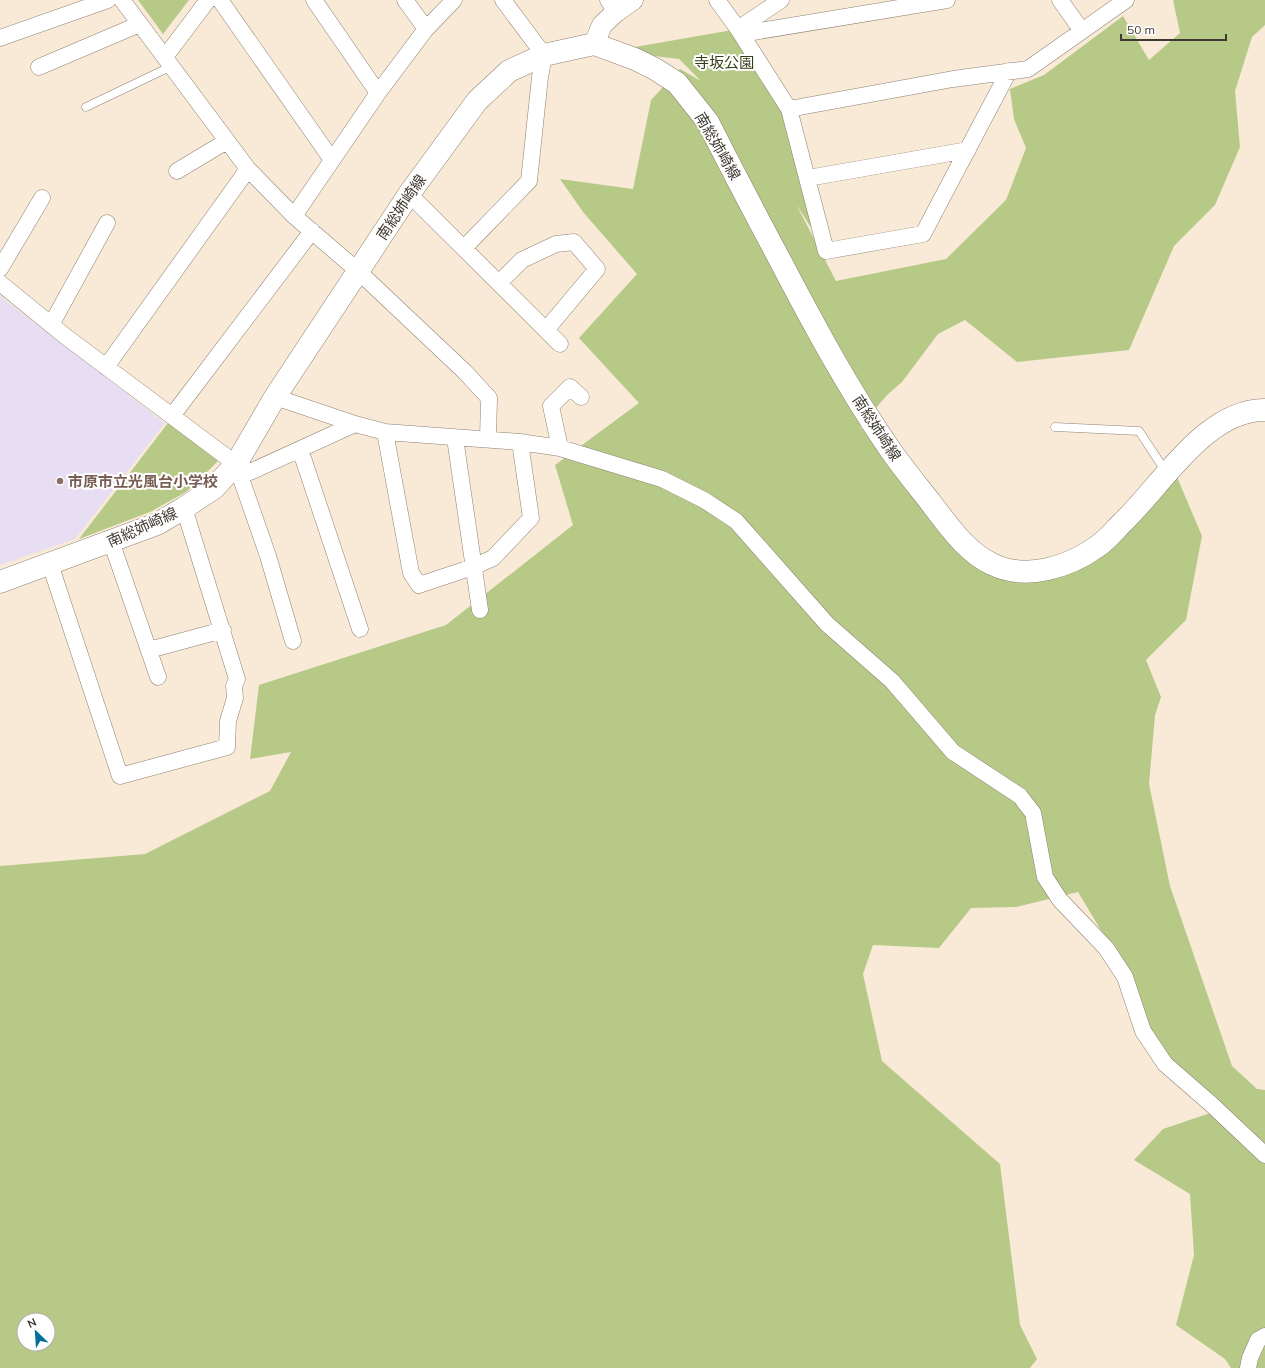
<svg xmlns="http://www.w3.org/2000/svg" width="1265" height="1368" font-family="Mulish,'Noto Sans JP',sans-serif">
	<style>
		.education { fill: #e8def3 }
		.green { fill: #b7c986; fill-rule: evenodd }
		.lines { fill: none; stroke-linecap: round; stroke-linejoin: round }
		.service-casing { stroke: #8e8171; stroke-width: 9 }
		.minor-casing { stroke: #8e8171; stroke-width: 17 }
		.tertiary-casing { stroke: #8e8171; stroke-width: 21 }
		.secondary-casing { stroke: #8e8171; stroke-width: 23 }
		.service { stroke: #fff; stroke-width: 8 }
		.minor { stroke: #fff; stroke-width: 16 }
		.tertiary { stroke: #fff; stroke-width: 20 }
		.secondary { stroke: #fff; stroke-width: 22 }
		.education-dot { fill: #8d6e63; stroke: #fff; stroke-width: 1.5 }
		.labels { text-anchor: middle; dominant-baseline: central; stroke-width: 4; stroke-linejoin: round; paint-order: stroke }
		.park-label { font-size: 15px; fill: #353e15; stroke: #fff }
		.street-label { font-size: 15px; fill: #3e3831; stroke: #fff }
		.education-label { font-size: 15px; font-weight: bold; fill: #785e54; stroke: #fff; text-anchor: start }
	</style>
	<rect width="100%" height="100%" fill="#f9ead8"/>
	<path class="education" d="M0 296 165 423 75 539 0 565Z"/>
	<path class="green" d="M138 0H189L163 34Z
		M1173 0H1265V25L1252 37 1235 91 1240 147 1215 205 1174 246 1129 350 1017 362 965 320 938 334 902 382 887 395 860 427 902 465 994 576 1096 555 1177 477 1202 536 1186 620 1146 660 1161 697 1155 715 1149 784 1170 886 1232 1066 1257 1089 1265 1090V1368H1231L1225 1359 1176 1325 1194 1255 1190 1194 1134 1160 1163 1129 1225 1108 1157 1056 1117 957 1078 892 1016 907 971 908 939 948 873 945 863 974 882 1061 1000 1164 1020 1325 1037 1359 1030 1368H0V866L145 854 270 791 291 752 250 759 259 685 446 625 573 525 555 465 639 403 579 338 637 274 583 212 560 179 633 189 651 100 680 69 701 81 679 59 612 51 738 29 789 109 826 251 796 204 836 281 946 259 1006 200 1026 148 1014 119 1010 89 1044 75 1123 16 1149 60 1180 33ZM24 1320H48V1344H24Z
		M168 423 218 461 209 470 186 492 150 512 79 539Z"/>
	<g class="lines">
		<defs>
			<path id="service" d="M86 107 172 66
				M1055 427 1139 431 1166 472"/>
			<path id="minor" d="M122 0 248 169 294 216 358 271 465 372 489 398 488 439
				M220 0 332 160
				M314 0 378 93
				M405 0 426 29
				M608 0 616 12
				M717 0 738 29 789 109 826 251 923 234 1009 71
				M1060 0 1082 31
				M738 29 753 32 947 0
				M738 29 781 0
				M0 38 108 0
				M165 57 208 0
				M39 67 140 24
				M789 109 953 79 1028 69 1126 0
				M177 171 227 141
				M808 178 968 150
				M409 194 560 344
				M294 216 378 93 426 29 454 0
				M464 248 529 181 540 77 544 55 503 0
				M0 269 42 198
				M0 283 65 336 236 464 250 472 355 424
				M499 283 522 260 556 244 574 242 597 269 546 330
				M51 325 107 223
				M106 367 248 169
				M275 397 355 424 385 432 520 442 560 448 662 479 704 500 736 521 827 624 892 681 953 752 1020 796 1033 813 1045 877 1060 900 1106 948 1125 977 1143 1031 1165 1064 1211 1104 1265 1155
				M172 416 312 231
				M385 432 411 573 419 585 473 567 493 558 531 518 520 442
				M455 438 480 610
				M560 448 551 406 570 387 581 397
				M300 449 360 629
				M236 464 268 556 293 641
				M111 541 158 677
				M50 564 120 776 227 747 228 721 235 698 234 686 237 679 184 508
				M149 650 223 630
				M1248 1368 1250 1358 1258 1340 1265 1336"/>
			<path id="tertiary" d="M594 44 602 25 616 12 633 0"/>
			<path id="secondary" d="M0 582 157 524 184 508 214 488 236 464 275 397 409 194 477 101 509 71 544 55 594 44 635 59 655 69 677 83 708 122C732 170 757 217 782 264 815 327 849 390 889 448 902 467 917 485 931 503 948 525 966 552 992 564 1026 581 1069 567 1098 546 1107 540 1115 530 1123 522 1161 486 1206 409 1265 410"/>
		</defs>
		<use href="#service" class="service-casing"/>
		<use href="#minor" class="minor-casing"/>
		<use href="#tertiary" class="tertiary-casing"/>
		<use href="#secondary" class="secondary-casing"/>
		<use href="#service" class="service"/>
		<use href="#minor" class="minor"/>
		<use href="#tertiary" class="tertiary"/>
		<use href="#secondary" class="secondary"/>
	</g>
	<circle class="education-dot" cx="60" cy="481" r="4"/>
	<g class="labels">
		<g class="park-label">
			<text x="724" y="62">寺坂公園</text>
		</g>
		<g class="street-label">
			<text transform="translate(718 146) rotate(60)">南総姉崎線</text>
			<text transform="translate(401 207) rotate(-56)">南総姉崎線</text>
			<text transform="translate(877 428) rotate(57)">南総姉崎線</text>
			<text transform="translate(142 527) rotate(-24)">南総姉崎線</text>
		</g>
		<g class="education-label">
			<text x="68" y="481">市原市立光風台小学校</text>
		</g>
	</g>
	<g transform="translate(36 1332) rotate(335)"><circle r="19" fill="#ffffff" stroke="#b2afad"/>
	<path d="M0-3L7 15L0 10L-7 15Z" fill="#056f9b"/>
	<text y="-6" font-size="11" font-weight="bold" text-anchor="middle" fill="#3e3831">N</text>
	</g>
	<path d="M1121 34v6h105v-6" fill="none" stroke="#3e3831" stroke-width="2"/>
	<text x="1127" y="34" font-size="12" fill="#3e3831" stroke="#ffffff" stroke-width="3" paint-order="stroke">50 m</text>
</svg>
